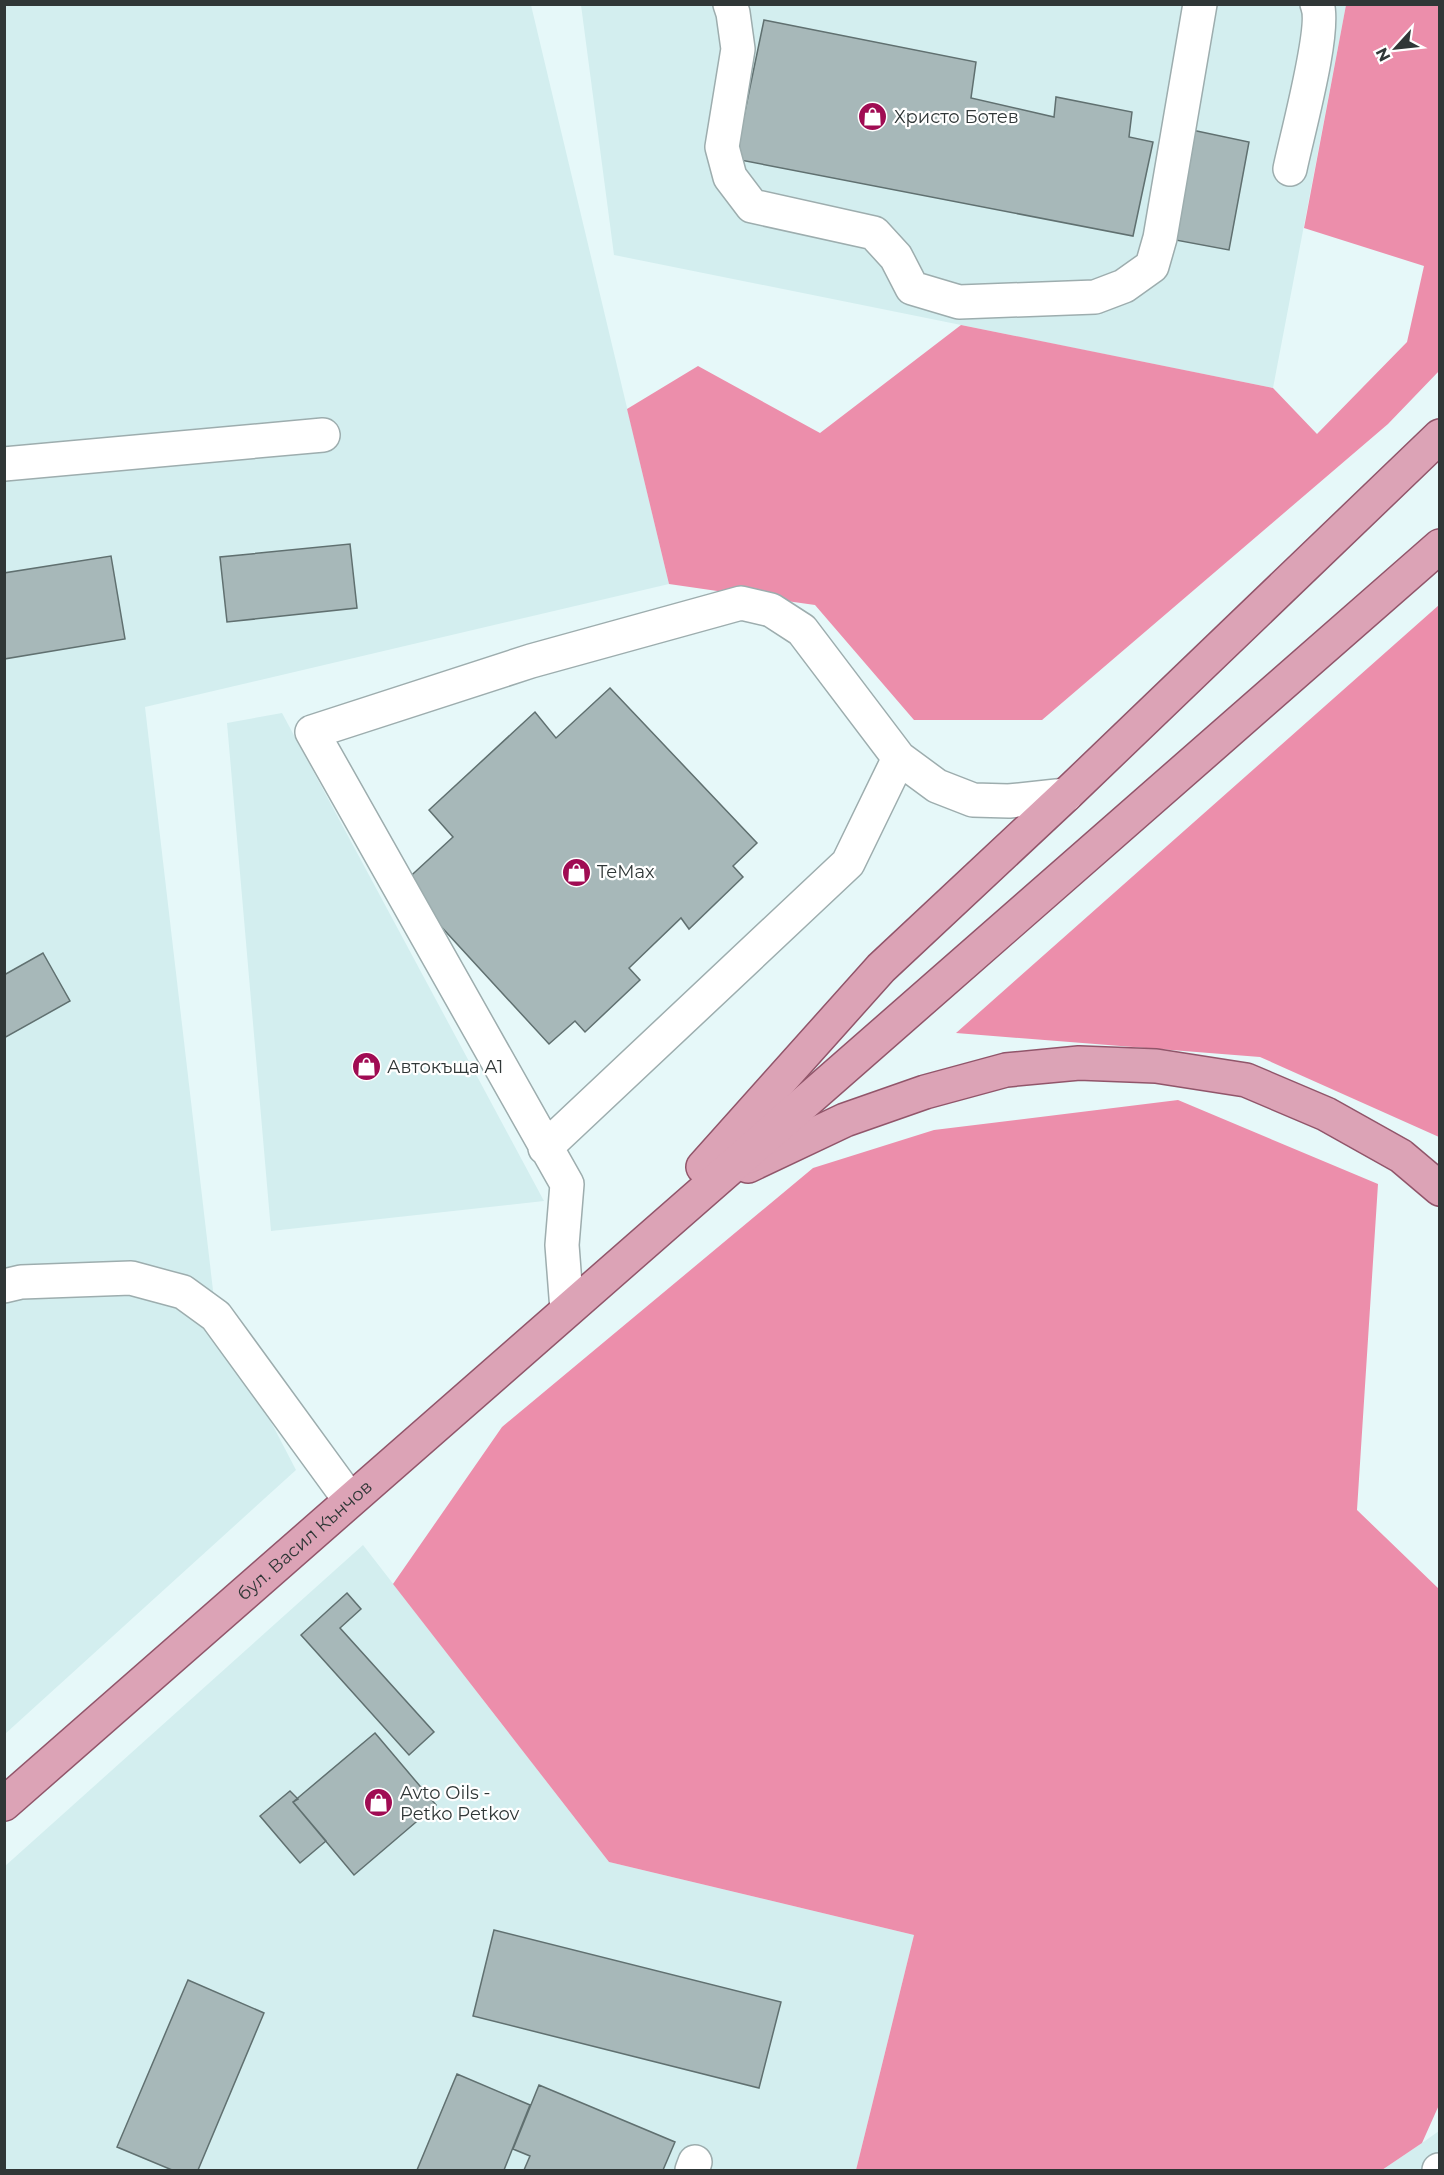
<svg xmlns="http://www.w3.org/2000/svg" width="1444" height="2175" font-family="Montserrat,sans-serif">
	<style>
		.built { fill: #d3eeef }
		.forest { fill: #ec8eab }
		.building { fill: #a7b8b9; stroke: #607070; stroke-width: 1.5 }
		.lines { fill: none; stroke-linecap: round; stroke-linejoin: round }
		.minor-casing { stroke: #9dadae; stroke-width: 36 }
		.major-casing { stroke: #91556a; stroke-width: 36 }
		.minor { stroke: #fff; stroke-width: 33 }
		.major { stroke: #dca3b6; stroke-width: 33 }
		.labels { text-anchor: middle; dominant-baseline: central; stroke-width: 4.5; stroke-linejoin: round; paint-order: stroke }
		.poi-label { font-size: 18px; fill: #303737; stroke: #fff; text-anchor: start }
		.street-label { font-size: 18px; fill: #303737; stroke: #fff }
	</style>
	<rect width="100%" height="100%" fill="#e6f8f9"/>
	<path class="built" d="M5 5H531L669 584 145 707 216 1316 296 1470 5 1734Z
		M581 5H1346L1273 388 614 255Z
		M282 713 544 1201 271 1231 227 723Z
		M363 1545 609 1862 914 1935 856 2170H5L4 1867Z
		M1439 2131V2170H1382L1422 2143Z"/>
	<path class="forest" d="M1346 5H1439V371L1388 424 1042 720H914L815 605 669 584 627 409 698 366 820 433 961 325 1273 388 1317 434 1407 342 1424 266 1304 228Z
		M1439 605V1137L1260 1057 956 1033Z
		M1178 1100 1378 1184 1357 1510 1439 1589V2105L1422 2143 1382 2170H856L914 1935 609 1862 393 1584 502 1427 813 1168 934 1130Z"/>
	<path class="building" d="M764 20 976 62 971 98 1054 117 1056 97 1132 112 1129 137 1153 142 1133 236 735 159Z
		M1192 130 1249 142 1229 250 1170 239Z
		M350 544 357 608 227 622 220 557Z
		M111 556 125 639 4 659V573Z
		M610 688 757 843 733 866 743 877 689 929 681 918 629 968 640 980 585 1032 575 1021 549 1044 402 884 453 837 429 810 535 712 556 738Z
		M43 953 70 1001 4 1038V975Z
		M347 1593 361 1609 340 1628 434 1732 409 1755 301 1635Z
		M375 1733 436 1805 354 1875 293 1802Z
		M290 1791 298 1799 293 1802 326 1841 300 1863 260 1816Z
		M494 1930 781 2002 759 2088 473 2016Z
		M188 1980 264 2013 198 2170H172L117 2147Z
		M457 2074 530 2105 504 2170H417Z
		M539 2085 675 2142 663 2170H524L530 2156 513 2149Z"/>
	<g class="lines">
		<defs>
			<path id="minor" d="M730 4 733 13 738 49 722 147 730 177 752 206 874 233 896 257 912 288 959 302 1095 297 1124 286 1152 266 1160 238 1200 4
				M1290 169C1296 139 1327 27 1317 4
				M4 464 323 435
				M545 1148 848 863 899 758
				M4 1286 21 1282 131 1278 183 1292 216 1316 350 1500
				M567 1310 562 1245 567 1184 312 732 531 661 741 603 771 610 802 630 899 758 937 786 973 800 1009 801 1066 795
				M692 2170 695 2162
				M1439 2170H1440"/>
			<g id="major">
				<path d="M748 1166 845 1120 925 1092 1006 1070 1079 1063 1156 1066 1246 1080 1326 1114 1401 1156 1440 1189"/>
				<path d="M703 1167 881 968 1066 795 1440 436"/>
				<path id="s1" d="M4 1804 1440 546"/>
			</g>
		</defs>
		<use href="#minor" class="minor-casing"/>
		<use href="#major" class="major-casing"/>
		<use href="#minor" class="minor"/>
		<use href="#major" class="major"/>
	</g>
	<defs>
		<symbol id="shop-disc" viewBox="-11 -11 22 22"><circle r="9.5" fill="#a00c53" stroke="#fff"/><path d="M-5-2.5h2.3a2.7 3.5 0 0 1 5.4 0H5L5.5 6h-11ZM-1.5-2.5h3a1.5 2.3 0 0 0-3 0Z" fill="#fff"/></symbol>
	</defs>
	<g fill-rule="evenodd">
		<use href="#shop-disc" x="856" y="100" width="33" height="33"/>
		<use href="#shop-disc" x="560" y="856" width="33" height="33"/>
		<use href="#shop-disc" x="350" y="1050" width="33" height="33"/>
		<use href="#shop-disc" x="362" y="1786" width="33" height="33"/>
	</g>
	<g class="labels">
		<g class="poi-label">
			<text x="894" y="117">Христо Ботев</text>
			<text x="597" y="872">TeMax</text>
			<text x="387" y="1067">Автокъща А1</text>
			<text x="400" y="1793">Avto Oils -<tspan x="400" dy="21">Petko Petkov</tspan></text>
		</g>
		<g class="street-label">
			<text stroke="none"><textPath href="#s1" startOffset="400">бул. Васил Кънчов</textPath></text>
		</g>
	</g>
	<rect width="1444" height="2175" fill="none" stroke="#303737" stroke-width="12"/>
	<g transform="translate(1396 48) rotate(243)" stroke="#ffffff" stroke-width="4.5" paint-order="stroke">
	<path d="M0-4.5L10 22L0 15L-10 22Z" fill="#303737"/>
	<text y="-9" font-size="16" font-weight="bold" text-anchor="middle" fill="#303737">N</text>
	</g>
</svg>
